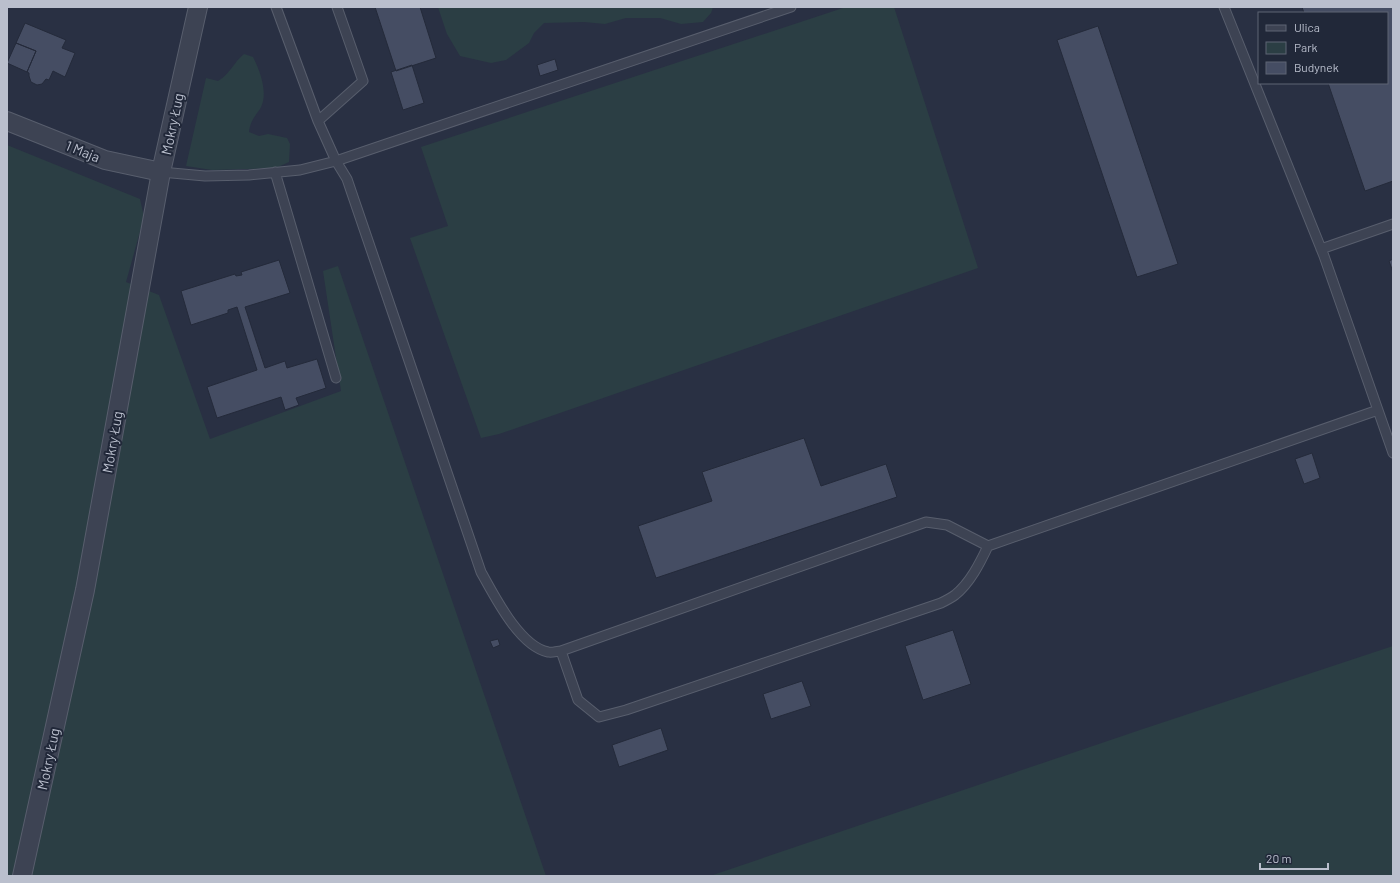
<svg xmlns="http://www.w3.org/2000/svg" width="1400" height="883" font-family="Barlow,sans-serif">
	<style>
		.green { fill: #2b3e44 }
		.building { fill: #454d63; stroke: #242a3a }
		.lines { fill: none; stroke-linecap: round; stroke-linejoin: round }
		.lane-casing { stroke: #585e6d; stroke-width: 11 }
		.street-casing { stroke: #585e6d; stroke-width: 20 }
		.lane { stroke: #3d4353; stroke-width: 9 }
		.street { stroke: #3d4353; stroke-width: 18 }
		.labels { text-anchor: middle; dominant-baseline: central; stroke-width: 4; stroke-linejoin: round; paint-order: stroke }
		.street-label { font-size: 14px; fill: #babfcd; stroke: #212839 }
	</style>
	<rect width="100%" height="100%" fill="#293043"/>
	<path class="green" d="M438 7H713L711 13 703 22 681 24 660 18H626L605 24 584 22 544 23 534 33 529 43 506 60 491 63 460 56 447 34Z
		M846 7H894L978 268 499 434 481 438 410 238 448 226 421 147Z
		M244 54 253 57C260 71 269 94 260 109 255 116 250 122 249 132L259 136 268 134 287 138 290 144 289 162 276 168 212 170 186 166 206 78 218 81C230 74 234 62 244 54Z
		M7 145 140 199 144 217 126 282 159 295 210 439 341 391 323 271 338 266 546 876H7Z
		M1393 646V876H710L1140 730Z"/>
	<path class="building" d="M375 7H420L436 58 396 71Z
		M1302 7H1393V181L1365 191 1328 83H1387V13H1304Z
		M25 23 66 40 62 48 75 53 65 77 53 71 49 80 46 79 42 84 37 85 31 82 29 76V73L27 72 36 51 16 43Z
		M1098 26 1178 264 1137 277 1057 40Z
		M16 43 36 51 27 72 7 63Z
		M555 59 558 70 540 76 537 65Z
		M412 65 424 103 403 110 391 72Z
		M1393 259V272L1389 261Z
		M279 260 290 293 245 307 265 368 285 361 287 368 317 359 326 388 296 398 299 405 285 410 281 397 217 418 207 387 257 370 237 307 228 310V313L191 325 181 291 235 274 236 276 242 275 241 272Z
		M804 438 821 486 886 464 897 497 656 578 638 526 712 501 702 472Z
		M1312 453 1320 478 1304 484 1295 459Z
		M953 630 971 684 923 700 905 646Z
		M498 639 500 645 493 648 490 641Z
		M802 681 811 706 771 719 763 694Z
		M661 728 668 750 619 767 612 745Z"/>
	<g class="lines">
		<defs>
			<path id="lane" d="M276 7 318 121 336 161 791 7
				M1224 7 1324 256 1393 453
				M318 121 363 81 337 7
				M161 172 205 176 249 175 300 170 336 161 347 179 481 572C494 595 519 646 548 652 552 653 557 651 561 651L926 522 947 525 988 546 1378 410
				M275 172 336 378
				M1321 249 1393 224
				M561 651 578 700 599 717 626 710 941 603C945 601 951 598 955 595 970 583 980 563 988 546"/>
			<path id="street" d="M7 121 105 160 161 172
				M22 876 85 590 161 172 198 7"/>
		</defs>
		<use href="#lane" class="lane-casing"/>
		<use href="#street" class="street-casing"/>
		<use href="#lane" class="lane"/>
		<use href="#street" class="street"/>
	</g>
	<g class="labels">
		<g class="street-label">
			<text transform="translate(172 124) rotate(-78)">Mokry Ług</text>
			<text transform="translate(83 151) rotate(22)">1 Maja</text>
			<text transform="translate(112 442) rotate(-80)">Mokry Ług</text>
			<text transform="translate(48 759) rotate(-78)">Mokry Ług</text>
		</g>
	</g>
	<rect width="1400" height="883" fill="none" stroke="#babfcd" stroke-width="16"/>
	<rect x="1258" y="12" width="130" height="72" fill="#212839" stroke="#5e6474"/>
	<rect x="1266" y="25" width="20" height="6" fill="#3d4353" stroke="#5e6474"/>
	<text x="1294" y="32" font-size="12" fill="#babfcd">Ulica</text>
	<rect x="1266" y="42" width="20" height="12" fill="#2b3e44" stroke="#5e6474"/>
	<text x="1294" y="52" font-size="12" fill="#babfcd">Park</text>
	<rect x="1266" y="62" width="20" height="12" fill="#454d63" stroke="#5e6474"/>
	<text x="1294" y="72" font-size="12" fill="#babfcd">Budynek</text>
	<path d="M1260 863v6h68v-6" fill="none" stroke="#babfcd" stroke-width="2"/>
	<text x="1266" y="863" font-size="12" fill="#babfcd" stroke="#212839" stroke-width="3" paint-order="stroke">20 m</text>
</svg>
